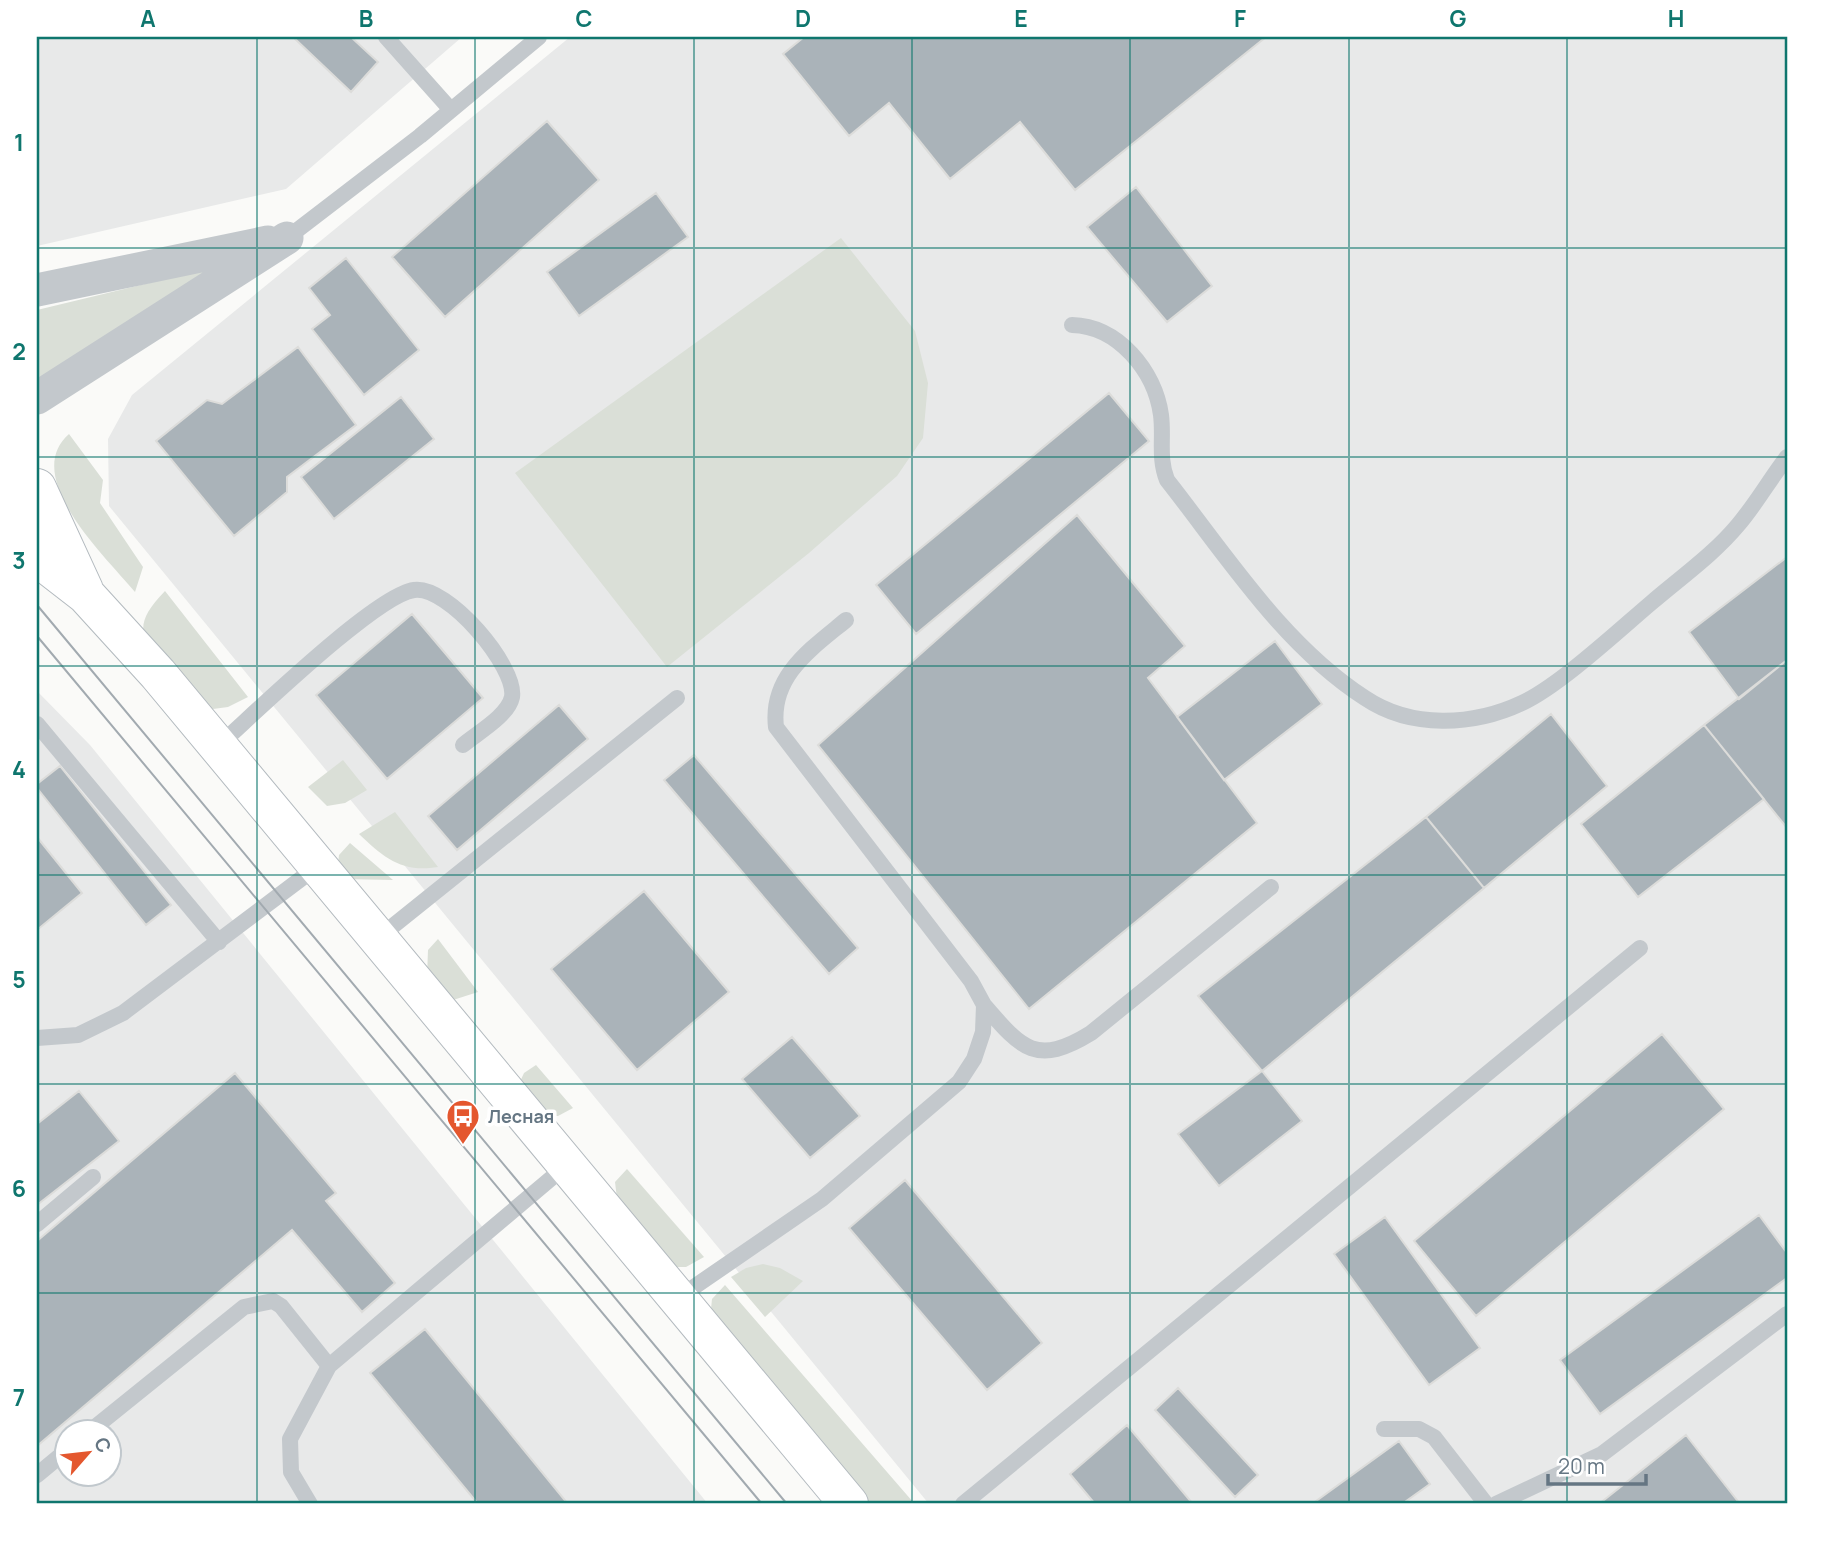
<svg xmlns="http://www.w3.org/2000/svg" width="1824" height="1541" font-family="Manrope,sans-serif">
	<style>
		.built { fill: #e8e9e9; fill-rule: evenodd }
		.green { fill: #dadfd7 }
		.building { fill: #aab3b9; stroke: #dcdcda; stroke-width: 2 }
		.lines { fill: none; stroke-linecap: round; stroke-linejoin: round }
		.secondary-casing { stroke: #b3babf; stroke-width: 40 }
		.lane { stroke: #c3c8cc; stroke-width: 16 }
		.street { stroke: #c3c8cc; stroke-width: 33 }
		.secondary { stroke: #fff; stroke-width: 38 }
		.tram { stroke: #a2aab0; stroke-width: 2 }
		.grid { fill: none; stroke: #0f766e; stroke-width: 2; stroke-opacity: 0.55 }
		.labels { text-anchor: middle; dominant-baseline: central; stroke-width: 7; stroke-linejoin: round; paint-order: stroke }
		.poi-label { font-size: 18px; font-weight: bold; fill: #657683; stroke: #fff; text-anchor: start }
		.neatline { fill: none; stroke: #0f766e; stroke-width: 2.5 }
		.grid-label { font-size: 23px; text-anchor: middle; font-weight: bold; fill: #0f766e }
	</style>
	<rect width="100%" height="100%" fill="#fafaf8"/>
	<path class="built" d="M37 37H462L286 189 37 246Z
		M570 37H1787V1504H929L109 506 108 439 132 395Z
		M37 691 90 745 708 1504H37ZM66 1432H108V1474H66Z"/>
	<path class="green" d="M841 238 915 331 928 383 923 438 897 476 809 553 667 667 515 473Z
		M236 262 39 385 37 310Z
		M69 434 103 480 100 503 143 567 135 592C106 557 20 477 69 434Z
		M165 591 248 697 228 707 213 709C198 699 186 685 173 672 142 640 129 628 165 591Z
		M343 760 367 790 345 803 327 806 308 787Z
		M395 812 438 867C402 873 384 858 359 834Z
		M350 843 393 880 342 879 337 872 339 855Z
		M438 939 478 992 450 1001 427 976 428 950Z
		M536 1065 573 1108 558 1116H547L518 1086 524 1073Z
		M627 1169 704 1257 686 1267H667L619 1215 615 1182Z
		M763 1264 780 1268 803 1281 765 1317 731 1277 746 1268Z
		M725 1285 913 1502 863 1504 710 1319 712 1299Z"/>
	<path class="building" d="M293 37H351L378 62 351 92Z
		M804 37H1266L1075 190 1020 122 950 179 889 103 849 136 783 54Z
		M547 121 599 180 445 317 392 257Z
		M1136 187 1212 286 1167 322 1087 227Z
		M656 193 688 237 579 316 547 272Z
		M346 258 419 350 364 395 312 329 330 315 309 288Z
		M298 347 356 425 287 477V492L234 536 156 441 207 400 222 404Z
		M1109 393 1149 441 916 634 876 585Z
		M401 397 434 439 334 519 301 477Z
		M1077 515 1185 646 1148 678 1257 823 1029 1009 818 745Z
		M1787 557V660L1739 699 1689 632Z
		M412 614 483 698 387 779 316 695Z
		M1275 641 1322 704 1224 780 1177 717Z
		M1787 660V828L1704 725Z
		M559 705 588 739 457 850 428 816Z
		M1551 714 1607 786 1484 888 1426 817Z
		M1704 725 1764 799 1638 897 1581 824Z
		M694 755 858 948 829 974 664 780Z
		M60 766 171 905 146 925 37 788V784Z
		M1426 817 1484 888 1262 1071 1198 996Z
		M37 837 82 893 37 930Z
		M644 891 729 992 637 1070 551 969Z
		M1662 1034 1724 1109 1476 1316 1414 1241Z
		M792 1037 860 1116 810 1158 742 1079Z
		M1262 1071 1302 1121 1219 1186 1178 1134Z
		M235 1073 336 1193 326 1201 395 1283 362 1312 292 1230 37 1446V1241Z
		M79 1091 119 1141 37 1205V1124Z
		M905 1180 1042 1343 987 1390 849 1228Z
		M1759 1215 1787 1253V1278L1600 1414 1560 1360Z
		M1385 1217 1480 1348 1429 1385 1334 1254Z
		M425 1329 568 1504H478L370 1373Z
		M1178 1388 1258 1475 1235 1497 1155 1410Z
		M1127 1425 1193 1504H1095L1070 1474Z
		M1686 1435 1740 1504H1599Z
		M1399 1441 1430 1484 1402 1504H1312Z"/>
	<g class="lines">
		<defs>
			<path id="secondary" d="M37 488 84 590
				M37 557 86 595 158 674 849 1504"/>
		</defs>
		<use href="#secondary" class="secondary-casing"/>
		<path class="lane" d="M386 37 451 110
			M287 238 420 136 539 37
			M1072 325C1118 326 1155 371 1161 415 1164 438 1158 457 1167 480 1226 555 1283 645 1365 698 1411 729 1473 726 1522 703 1559 686 1618 631 1651 603 1680 578 1714 554 1738 525 1756 504 1770 479 1787 457
			M37 724 219 942
			M218 746C253 715 376 595 414 590 448 585 517 667 512 697 508 716 477 733 463 745
			M378 938 677 698
			M984 1005C1021 1048 1036 1067 1091 1033L1271 887
			M37 1038 78 1035 123 1013 318 866
			M37 1224 93 1177
			M678 1298 822 1199 959 1082 974 1059 983 1032 984 1005 971 981 776 727C770 676 811 649 846 620
			M1384 1429H1419L1434 1437 1486 1504
			M89 1432 244 1307 273 1301 281 1306 329 1366
			M37 1475 66 1451
			M310 1504 291 1472 290 1439 329 1366 567 1165
			M963 1504 1640 948
			M1496 1504 1602 1454 1787 1314"/>
		<path class="street" d="M37 290 268 242
			M37 398 287 238"/>
		<use href="#secondary" class="secondary"/>
		<path class="tram" d="M37 605 787 1504
			M37 636 762 1504"/>
	</g>
	<path class="grid" d="M257 37V1504M475 37V1504M694 37V1504M912 37V1504M1130 37V1504M1349 37V1504M1567 37V1504M37 248H1787M37 457H1787M37 666H1787M37 875H1787M37 1084H1787M37 1293H1787"/>
	<defs>
		<symbol id="bus-pin" viewBox="-11 -11 22 30"><path d="M0 17L-7.5 6A9.5 9.5 0 1 1 7.5 6Z" fill="#e4572e" stroke="#fff"/><path d="M-5-6H5V4H4V6H2V4H-2V6H-4V4H-5ZM-3.5-4V0h7V-4ZM-3.5 1.2v1.5H-2V1.2ZM2 1.2v1.5H3.5V1.2Z" fill="#fff"/></symbol>
	</defs>
	<g fill-rule="evenodd">
		<use href="#bus-pin" x="444" y="1097" width="38" height="52"/>
	</g>
	<g class="labels">
		<g class="poi-label">
			<text x="488" y="1116">Лесная</text>
		</g>
	</g>
	<rect width="1824" height="1541" fill="none" stroke="#ffffff" stroke-width="77"/>
	<g transform="translate(88 1453) rotate(62)"><circle r="33" fill="#ffffff" stroke="#c1c8cd" stroke-width="2"/>
	<path d="M0-5L12 26L0 18L-12 26Z" fill="#e4572e"/>
	<text y="-10" font-size="19" font-weight="bold" text-anchor="middle" fill="#657683">С</text>
	</g>
	<path d="M1548 1474v10h98v-10" fill="none" stroke="#657683" stroke-width="3.5"/>
	<text x="1558" y="1474" font-size="21" fill="#657683" stroke="#ffffff" stroke-width="5" paint-order="stroke">20 m</text>
	<rect x="38" y="38" width="1748" height="1464" class="neatline"/>
	<g class="grid-label">
		<text x="148" y="27">A</text>
		<text x="366" y="27">B</text>
		<text x="584" y="27">C</text>
		<text x="803" y="27">D</text>
		<text x="1021" y="27">E</text>
		<text x="1240" y="27">F</text>
		<text x="1458" y="27">G</text>
		<text x="1676" y="27">H</text>
		<text x="19" y="151">1</text>
		<text x="19" y="360">2</text>
		<text x="19" y="569">3</text>
		<text x="19" y="778">4</text>
		<text x="19" y="988">5</text>
		<text x="19" y="1197">6</text>
		<text x="19" y="1406">7</text>
	</g>
</svg>
